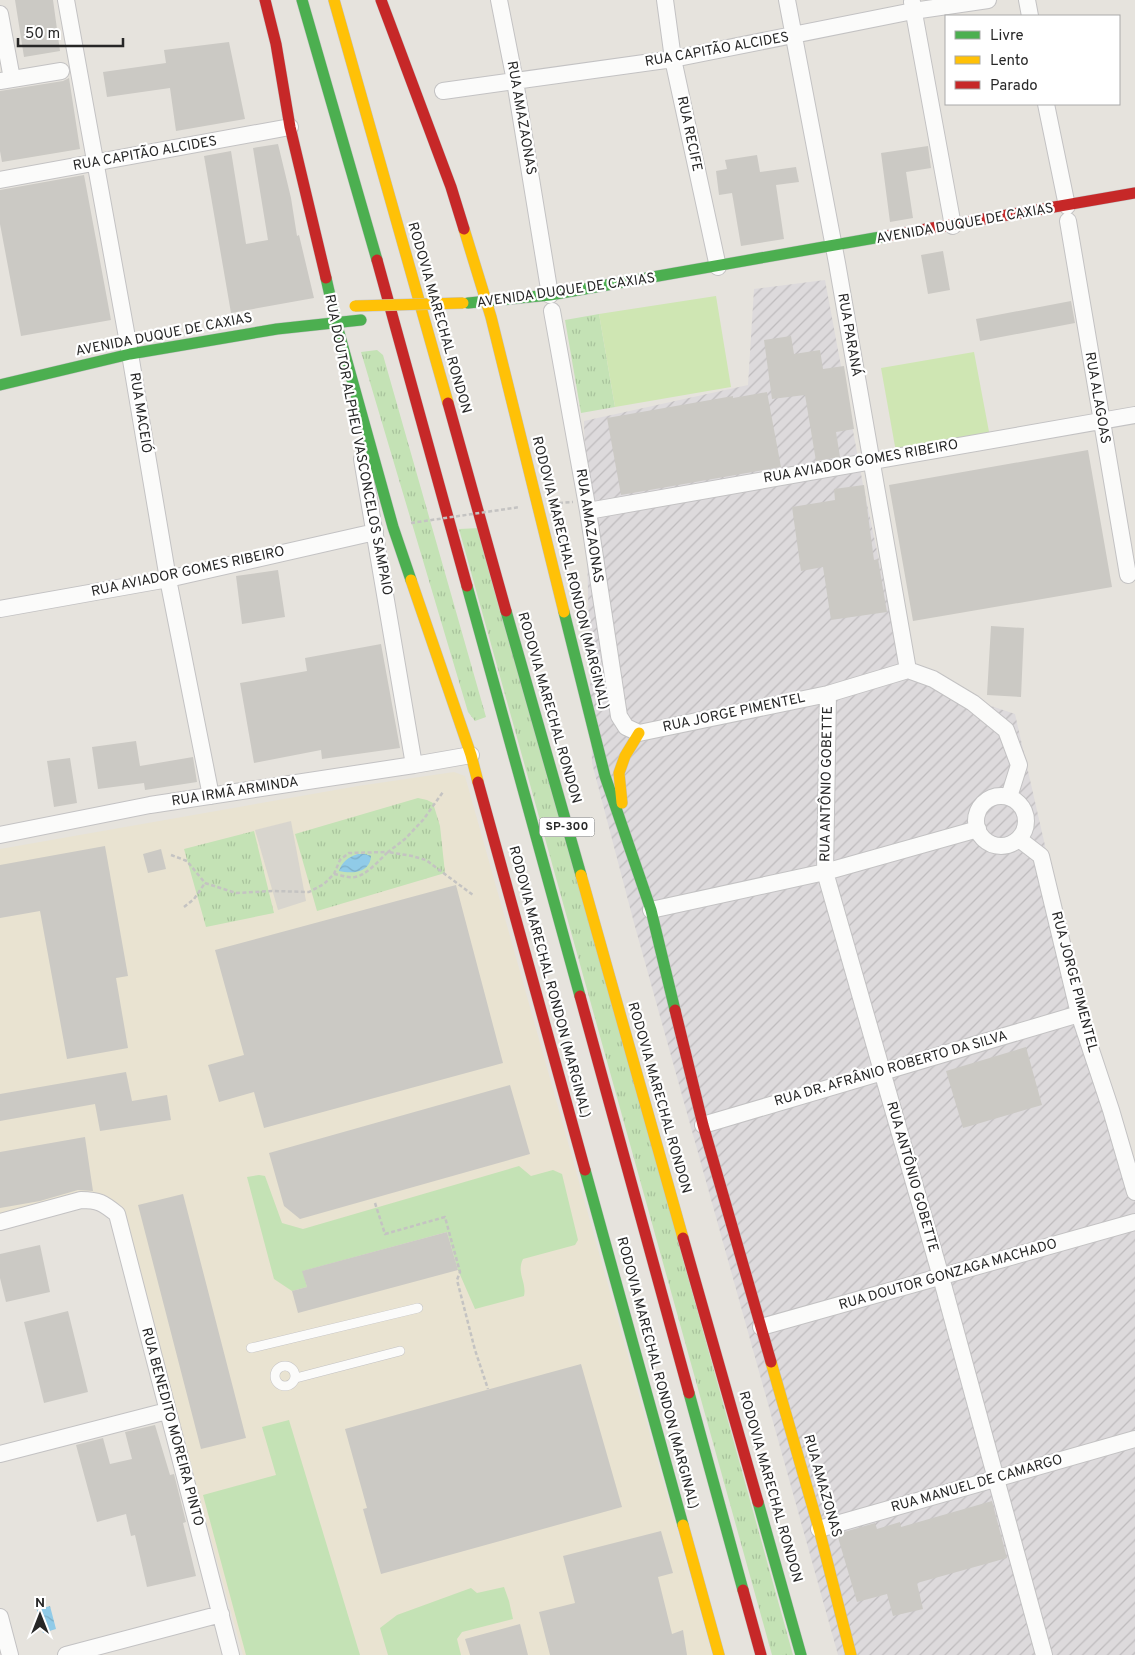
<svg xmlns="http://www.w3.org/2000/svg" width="1135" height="1655" font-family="Overpass,sans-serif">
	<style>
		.industrial { fill: url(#industrial-furrows) }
		.education { fill: #e9e3d1 }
		.grass { fill: url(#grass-tufts) }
		.park { fill: #c4e2b5 }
		.pitch { fill: #cfe6b3 }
		.plaza { fill: #d8d5ce }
		.water { fill: url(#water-waves) }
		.building { fill: #cbc9c4 }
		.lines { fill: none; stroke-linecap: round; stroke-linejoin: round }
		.lane-casing { stroke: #c3c2c3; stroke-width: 10 }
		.street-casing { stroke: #c3c2c3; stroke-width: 18 }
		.fast-casing { stroke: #c3c2c3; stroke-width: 12 }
		.slow-casing { stroke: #c3c2c3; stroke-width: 12 }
		.jam-casing { stroke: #c3c2c3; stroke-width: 12 }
		.path { stroke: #c4c3c2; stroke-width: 2.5; stroke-dasharray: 4 2.5; stroke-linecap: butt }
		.lane { stroke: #fbfbfa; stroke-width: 9 }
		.street { stroke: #fbfbfa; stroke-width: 16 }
		.fast { stroke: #4caf50; stroke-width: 11 }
		.slow { stroke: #ffc107; stroke-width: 11 }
		.jam { stroke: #c62828; stroke-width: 11 }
		.slow-bridge-casing { stroke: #c3c2c3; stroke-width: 12; stroke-linecap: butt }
		.path-bridge { stroke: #c4c3c2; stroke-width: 2.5; stroke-dasharray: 4 2.5; stroke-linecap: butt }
		.slow-bridge { stroke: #ffc107; stroke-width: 11 }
		.labels { text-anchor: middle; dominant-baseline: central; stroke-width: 4.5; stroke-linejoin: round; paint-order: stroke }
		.shield { fill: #fff; stroke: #686868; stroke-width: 1 }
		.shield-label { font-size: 12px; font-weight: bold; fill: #272727 }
		.street-label { font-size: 14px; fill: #272727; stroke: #fff }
	</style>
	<defs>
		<pattern id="industrial-furrows" width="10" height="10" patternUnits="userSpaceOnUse" patternTransform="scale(1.25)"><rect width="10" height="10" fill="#dddadc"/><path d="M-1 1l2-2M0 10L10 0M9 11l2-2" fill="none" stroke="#bebbbd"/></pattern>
		<pattern id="grass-tufts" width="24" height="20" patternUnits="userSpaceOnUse" patternTransform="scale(1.25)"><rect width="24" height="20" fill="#c4e2b5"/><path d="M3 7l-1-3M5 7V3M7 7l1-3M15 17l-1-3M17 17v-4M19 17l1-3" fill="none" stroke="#a8c29c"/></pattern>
		<pattern id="water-waves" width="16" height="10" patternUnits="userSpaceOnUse" patternTransform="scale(1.25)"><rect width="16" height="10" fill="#90cbe8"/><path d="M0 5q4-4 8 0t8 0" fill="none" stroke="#7caec7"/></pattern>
	</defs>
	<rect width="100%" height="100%" fill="#e6e3dd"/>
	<path class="industrial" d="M825 280 864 490 904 677 1015 714 1075 977 1135 1164V1655H838L634 923 592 763 584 421 748 385 754 289Z"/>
	<path class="education" d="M454 772 465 776 712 1655H243L120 1210 93 1197 0 1218V849L358 786Z"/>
	<path class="grass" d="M599 314 615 407 581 413 565 320Z
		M377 350 383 355 486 717 475 721 468 712 361 352Z
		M480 528 793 1655H772L459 529Z
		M418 798 427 800 433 803 440 826 445 873 317 911 295 834Z
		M254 831 274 913 206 927 184 849Z"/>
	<path class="park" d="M519 1166 531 1176 553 1170 562 1174 578 1240 575 1245 523 1259C516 1273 527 1282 524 1296L475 1309 458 1270 447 1232 303 1271 307 1287 292 1291 274 1279 247 1177 259 1175 265 1176 282 1223 303 1229Z
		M289 1420 360 1655H246L203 1495 276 1475 262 1427Z
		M504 1587 509 1601 513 1619 462 1632 457 1639 461 1655H388L380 1628 397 1615 471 1588 477 1593Z"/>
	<path class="pitch" d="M716 296 731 387 615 407 599 314Z
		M974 352 990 437 896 452 881 368Z"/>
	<path class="plaza" d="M291 821 306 901 278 910 255 830Z"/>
	<path class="water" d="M358 854H365L371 856C370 873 352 874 339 871 342 862 348 857 358 854Z
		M50 1606 56 1629 43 1633 37 1610Z"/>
	<path class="building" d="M15 0H53L60 51 24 57Z
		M229 42 245 119 176 131 170 88 107 97 103 72 166 63 164 50Z
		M69 78 80 149 2 162 0 151V91L63 81Z
		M278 144 291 198 297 236 299 235 314 298 231 313 204 156 231 151 246 244 268 240 253 148Z
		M928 146 931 168 906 172 913 218 890 222 881 153Z
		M757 155 760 172 796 167 799 182 776 185 784 239 741 246 732 193 719 195 716 171 727 169 725 160Z
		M84 175 111 320 21 336 0 224V190Z
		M943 251 950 290 928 294 921 255Z
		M1071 301 1075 323 980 341 976 319Z
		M791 336 794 354 820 350 823 369 844 366 854 429 836 432 840 457 816 461 805 395 772 399 764 340Z
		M767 392 781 467 621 495 607 418 733 396V398Z
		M1088 450 1112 587 913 621 889 485Z
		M864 485 874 560 878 559 887 612 831 620 823 567 801 571 792 507 835 500 834 489Z
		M278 570 285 617 242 624 236 576Z
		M991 626 1024 628 1021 697 987 695Z
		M381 644 400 748 322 759 321 750 254 763 240 683 307 671 305 658Z
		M136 741 140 766 193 757 197 782 145 790 144 783 98 789 92 747Z
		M70 758 77 803 54 807 47 761Z
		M105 846 128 976 116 978 128 1048 67 1059 40 911 0 918V865Z
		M161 849 166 869 148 873 143 854Z
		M456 885 503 1063 264 1128 254 1092 219 1102 208 1065 244 1055 215 950Z
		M1026 1047 1042 1105 963 1128 946 1071Z
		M126 1072 132 1101 167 1095 171 1120 100 1131 95 1104 0 1121V1094Z
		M510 1085 530 1154 300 1219 284 1206 269 1153Z
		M85 1137 93 1191 78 1190 40 1201 0 1208V1152Z
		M183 1194 246 1438 201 1449 138 1205Z
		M447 1232 458 1270 298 1313 292 1291 307 1287 302 1271Z
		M40 1245 50 1292 6 1302 0 1278V1254Z
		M68 1311 88 1392 44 1403 24 1322Z
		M581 1364 622 1507 381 1574 363 1509 367 1508 345 1429Z
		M155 1425 170 1475 174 1474 186 1522 183 1523 196 1576 147 1587 135 1535 131 1536 126 1514 97 1522 76 1445 103 1438 110 1464 132 1459 125 1432Z
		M992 1501 1007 1558 917 1583 923 1609 893 1616 887 1594 857 1602 837 1534 875 1523 877 1529 900 1522 901 1527Z
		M661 1531 673 1573 658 1577 672 1634 683 1630 687 1655H550L539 1612 575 1603 563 1556Z
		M520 1624 528 1655H470L465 1639Z"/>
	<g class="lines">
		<defs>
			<path id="lane" d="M251 1348 418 1308
				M275 1376a10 10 0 1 1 20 0a10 10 0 1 1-20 0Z
				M296 1378 400 1351"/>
			<path id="street" d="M66 0 130 354 168 579 211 796
				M499 0 515 81 550 295
				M665 0 673 59 718 267
				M787 0 837 263 908 670
				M1027 0 1030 16
				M912 2 953 226
				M0 14 12 79
				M0 81 61 71
				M443 91 673 59 913 11 988 0
				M1046 104 1067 206
				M0 180 290 127
				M1068 221 1128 575
				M552 311 588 511 619 716 626 727 639 733 828 694 908 670 933 679 973 703 1006 730 1019 765 1009 797
				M362 459 414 765
				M588 511 1135 415
				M0 609 168 579 375 532
				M828 694 825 872 941 1277 1044 1655
				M976 821a25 25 0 1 1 50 0a25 25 0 1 1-50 0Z
				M0 835 150 805 414 765 471 755
				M1019 839 1041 856 1079 1014 1111 1110 1135 1192
				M651 910 825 872 978 829
				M703 1125 1079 1014
				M0 1222 81 1200C99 1200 103 1203 117 1214L231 1655
				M761 1327 1135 1222
				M0 1454 167 1411
				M819 1529 1135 1439
				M0 1617 10 1655
				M66 1655 221 1614"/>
			<path id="fast" d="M302 0 377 260
				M326 278 336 322 393 527 411 580
				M468 303 550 295 886 236
				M0 385 130 354 277 329 361 320
				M467 586 580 996
				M506 611 581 875
				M564 612 605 776 651 910 675 1010
				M585 1170 683 1525
				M689 1393 743 1590
				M758 1502 801 1655"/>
			<path id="slow" d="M334 0 448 403
				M464 229 491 317 564 612
				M411 580 471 755 478 782
				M622 803 619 773 625 756 639 733
				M581 875 683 1238
				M771 1362 819 1529 851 1655
				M683 1525 719 1655"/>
			<path id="jam" d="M265 0 276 44 290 127 326 278
				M381 0 451 187 464 229
				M886 236 1135 193
				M377 260 467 586
				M448 403 506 611
				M478 782 585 1170
				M580 996 689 1393
				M675 1010 703 1125 771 1362
				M683 1238 758 1502
				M743 1590 761 1655"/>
		</defs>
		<use href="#lane" class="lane-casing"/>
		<use href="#street" class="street-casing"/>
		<use href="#fast" class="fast-casing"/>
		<use href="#slow" class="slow-casing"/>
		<use href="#jam" class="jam-casing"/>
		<path class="path" d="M559 503 573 502
			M171 855 187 861 205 883 236 893 272 891 309 892 324 884 334 874 340 860 349 853 388 852 405 839 423 820 443 792
			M334 874C341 875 348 878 355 877 367 875 379 860 388 852L412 856 426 860 473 895
			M184 907 194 899 205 883
			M375 1203 385 1234 445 1217 460 1272 457 1280 475 1350 488 1389"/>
		<use href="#lane" class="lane"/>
		<use href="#street" class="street"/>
		<use href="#fast" class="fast"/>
		<use href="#slow" class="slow"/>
		<use href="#jam" class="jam"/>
		<defs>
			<path id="slow-bridge" d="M355 306 463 303"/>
		</defs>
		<use href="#slow-bridge" class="slow-bridge-casing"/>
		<path class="path-bridge" d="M411 523 520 507"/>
		<use href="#slow-bridge" class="slow-bridge"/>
	</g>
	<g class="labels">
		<rect class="shield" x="539.5" y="817.5" width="55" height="19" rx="4"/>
		<g class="shield-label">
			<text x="567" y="827">SP-300</text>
		</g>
		<g class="street-label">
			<text transform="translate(717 50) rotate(-10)">RUA CAPITÃO ALCIDES</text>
			<text transform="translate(521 118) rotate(80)">RUA AMAZAONAS</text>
			<text transform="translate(689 134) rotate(78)">RUA RECIFE</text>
			<text transform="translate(145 154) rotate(-10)">RUA CAPITÃO ALCIDES</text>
			<text transform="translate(965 224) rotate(-10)">AVENIDA DUQUE DE CAXIAS</text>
			<text transform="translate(566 291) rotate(-8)">AVENIDA DUQUE DE CAXIAS</text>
			<text transform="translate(439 318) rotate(74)">RODOVIA MARECHAL RONDON</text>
			<text transform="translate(164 335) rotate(-11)">AVENIDA DUQUE DE CAXIAS</text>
			<text transform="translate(849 335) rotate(80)">RUA PARANÁ</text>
			<text transform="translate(1097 398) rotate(80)">RUA ALAGOAS</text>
			<text transform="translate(140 413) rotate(81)">RUA MACEIÓ</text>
			<text transform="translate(358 445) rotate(79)">RUA DOUTOR ALPHEU VASCONCELOS SAMPAIO</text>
			<text transform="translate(861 462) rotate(-10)">RUA AVIADOR GOMES RIBEIRO</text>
			<text transform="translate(589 526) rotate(81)">RUA AMAZAONAS</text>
			<text transform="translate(188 572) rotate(-12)">RUA AVIADOR GOMES RIBEIRO</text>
			<text transform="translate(570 573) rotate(76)">RODOVIA MARECHAL RONDON (MARGINAL)</text>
			<text transform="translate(549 708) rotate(74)">RODOVIA MARECHAL RONDON</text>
			<text transform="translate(734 713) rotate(-12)">RUA JORGE PIMENTEL</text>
			<text transform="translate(827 784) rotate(-89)">RUA ANTÔNIO GOBETTE</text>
			<text transform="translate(235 792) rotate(-9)">RUA IRMÃ ARMINDA</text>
			<text transform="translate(549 982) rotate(75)">RODOVIA MARECHAL RONDON (MARGINAL)</text>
			<text transform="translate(1074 982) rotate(75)">RUA JORGE PIMENTEL</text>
			<text transform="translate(891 1069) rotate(-16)">RUA DR. AFRÂNIO ROBERTO DA SILVA</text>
			<text transform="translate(659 1098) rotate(74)">RODOVIA MARECHAL RONDON</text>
			<text transform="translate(912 1177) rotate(74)">RUA ANTÔNIO GOBETTE</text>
			<text transform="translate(948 1275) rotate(-16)">RUA DOUTOR GONZAGA MACHADO</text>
			<text transform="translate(657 1373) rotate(75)">RODOVIA MARECHAL RONDON (MARGINAL)</text>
			<text transform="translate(172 1427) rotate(75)">RUA BENEDITO MOREIRA PINTO</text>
			<text transform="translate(977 1484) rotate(-16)">RUA MANUEL DE CAMARGO</text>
			<text transform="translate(822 1486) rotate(74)">RUA AMAZONAS</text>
			<text transform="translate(770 1487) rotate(74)">RODOVIA MARECHAL RONDON</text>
		</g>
	</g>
	<rect x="945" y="15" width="175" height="90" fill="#ffffff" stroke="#a9a9a9"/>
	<rect x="955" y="31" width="25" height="8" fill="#4caf50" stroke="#a9a9a9"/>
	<text x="990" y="40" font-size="15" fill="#272727">Livre</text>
	<rect x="955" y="56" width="25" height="8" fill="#ffc107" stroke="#a9a9a9"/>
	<text x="990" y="65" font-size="15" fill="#272727">Lento</text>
	<rect x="955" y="81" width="25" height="8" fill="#c62828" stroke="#a9a9a9"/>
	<text x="990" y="90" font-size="15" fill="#272727">Parado</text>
	<g transform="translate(40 1615)" stroke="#ffffff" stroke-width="4" paint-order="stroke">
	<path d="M0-4L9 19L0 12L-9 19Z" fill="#272727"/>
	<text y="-8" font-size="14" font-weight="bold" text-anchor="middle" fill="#272727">N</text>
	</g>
	<path d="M18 38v8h105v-8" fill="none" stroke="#272727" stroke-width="2.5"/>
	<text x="25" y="38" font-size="15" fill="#272727" stroke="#ffffff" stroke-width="4" paint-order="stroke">50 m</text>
</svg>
